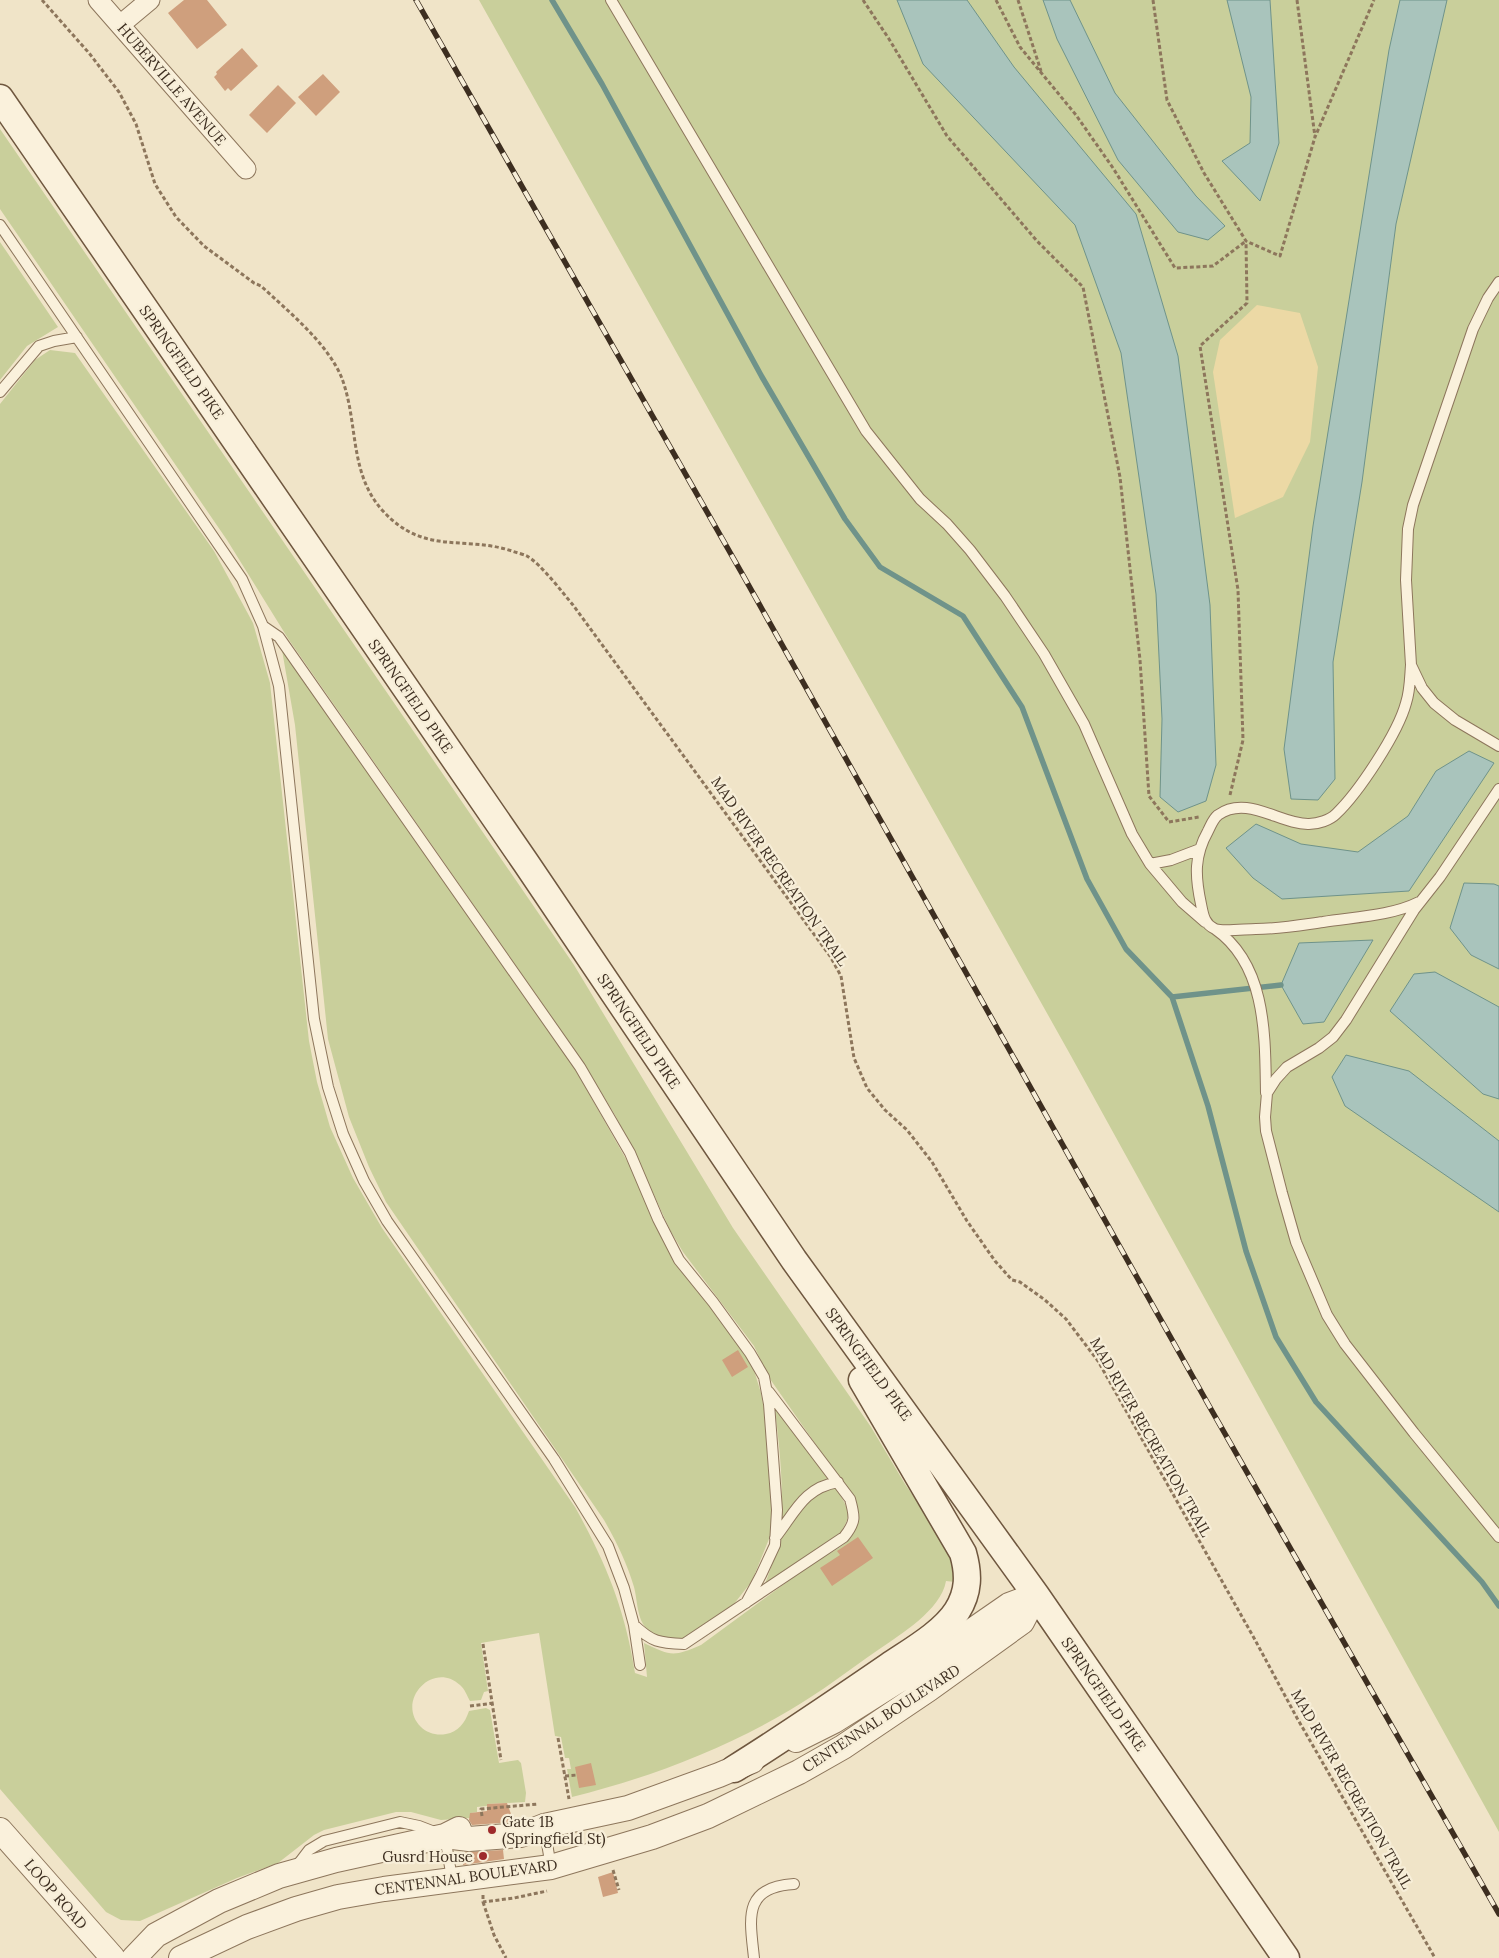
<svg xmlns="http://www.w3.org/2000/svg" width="1499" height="1958" font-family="Lora,serif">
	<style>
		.green { fill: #c9cf9b }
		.sand { fill: #ecd9a5 }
		.water { fill: #a9c4bc; stroke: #6f938a }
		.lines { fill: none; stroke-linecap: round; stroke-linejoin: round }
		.stream { stroke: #6f938a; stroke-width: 5.5 }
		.building { fill: #cf9f7d }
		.service-casing { stroke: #8d765c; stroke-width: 12 }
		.minor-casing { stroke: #8d765c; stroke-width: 21 }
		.tertiary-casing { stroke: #8d765c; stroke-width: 26 }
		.secondary-casing { stroke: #6f573f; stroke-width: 29 }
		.path { stroke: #8d765c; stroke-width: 3; stroke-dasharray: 4 2.5; stroke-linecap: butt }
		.service { stroke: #faf1dc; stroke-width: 10 }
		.minor { stroke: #faf1dc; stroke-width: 19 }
		.tertiary { stroke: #faf1dc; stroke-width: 24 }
		.secondary { stroke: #faf1dc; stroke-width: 26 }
		.rail-casing { stroke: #3d2e20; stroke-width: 5.5 }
		.rail { stroke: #f7eed8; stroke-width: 4; stroke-dasharray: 11; stroke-linecap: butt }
		.poi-dot { fill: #9e2a2b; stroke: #f7eed8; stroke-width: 2 }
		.labels { text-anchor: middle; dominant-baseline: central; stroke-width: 4.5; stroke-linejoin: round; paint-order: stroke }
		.street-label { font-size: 15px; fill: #3d2e20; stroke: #f7eed8 }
		.poi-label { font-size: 15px; fill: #3d2e20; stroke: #f7eed8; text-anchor: start }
	</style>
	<rect width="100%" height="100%" fill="#f0e4c8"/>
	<path class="green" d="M479 0H1499V1832L1071 1056Z
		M0 129 574 965 733 1228 871 1427 905 1484 950 1550 955 1562V1582L946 1581C941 1610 901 1634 878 1650 849 1670 821 1692 790 1710 723 1750 648 1778 572 1797L567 1769H571L569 1758H565L561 1737 555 1736 539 1633 481 1643 488 1691 484 1692 481 1700 470 1701C467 1696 465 1689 460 1685 433 1660 395 1701 421 1727 427 1733 437 1736 446 1734 458 1732 465 1723 469 1711L486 1708 490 1710 499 1763 518 1760 521 1763 526 1793 525 1802 487 1804V1806L477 1807V1812L471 1813 470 1818 441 1820 411 1812H396L324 1830 314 1835 278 1863 237 1878 140 1921 121 1920 106 1912 0 1789V404L35 360 50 350 75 353 214 551 253 623 270 683 309 1041 317 1082 330 1127 353 1178 382 1228 575 1507C606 1563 625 1609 635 1673L647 1677 644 1643C671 1656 673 1657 701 1645L817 1560C848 1544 863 1537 854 1499L770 1379 754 1346 683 1252 670 1230 639 1162 615 1115 581 1059 289 640 227 540 0 209Z
		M0 242 58 327 27 346 0 380Z
		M282 650 575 1069 631 1168 660 1234 679 1269 731 1332 753 1367 761 1393 767 1424 773 1503 771 1534 752 1581 730 1609 680 1640C667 1638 651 1637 643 1624 637 1614 637 1598 634 1587 627 1563 616 1541 604 1520L386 1202 369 1167 349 1117 328 1039 295 725Z
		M774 1402C788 1421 848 1495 848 1514 848 1521 844 1526 841 1532L764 1587C771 1567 780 1546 781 1525 784 1484 779 1442 774 1402Z"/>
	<path class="sand" d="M1257 305 1300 313 1318 367 1310 442 1283 497 1235 518 1213 372 1220 340Z"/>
	<path class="water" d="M897 0H967L1014 67 1136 214 1178 356 1210 605 1216 765 1206 801 1178 812 1160 797 1162 719 1156 594 1121 353 1075 225 923 64Z
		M1043 0H1070L1115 93 1196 196 1225 226 1208 240 1178 232 1118 160 1057 39Z
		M1227 0H1270L1279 143 1260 201 1222 161 1250 143 1251 97Z
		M1400 0H1447L1396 224 1362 482 1333 662 1335 779 1318 800 1291 799 1284 749 1313 526 1389 50Z
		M1469 751 1494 763 1409 891 1282 899 1253 878 1226 848 1256 824 1301 844 1358 852 1408 816 1436 771Z
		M1464 883 1494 884 1499 886V969L1471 955 1450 928Z
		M1373 940 1324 1022 1303 1024 1281 985 1299 943Z
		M1435 972 1499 1007V1099L1483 1094 1390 1011 1414 974Z
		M1346 1055 1409 1071 1499 1141V1212L1345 1106 1332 1077Z"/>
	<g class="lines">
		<path class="stream" d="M552 0 602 84 762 377 845 519 880 567 963 616 1022 707 1087 879 1126 949 1172 997 1208 1106 1246 1251 1276 1337 1316 1402 1482 1582 1499 1606
			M1172 997 1281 985"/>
	</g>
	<path class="building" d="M184 0H207L227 25 197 49 168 13Z
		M242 48 258 66 231 91 228 88 225 91 214 77 217 74 216 72Z
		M323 74 340 92 316 116 298 97Z
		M278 85 296 103 267 133 249 115Z
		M738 1350 748 1367 732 1377 722 1360Z
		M858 1537 873 1558 832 1586 820 1568 840 1555 837 1551Z
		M591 1763 596 1785 579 1788 575 1767Z
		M507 1803 514 1822 472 1825 469 1820 470 1813 487 1811V1804Z
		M503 1850 504 1859 463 1865 465 1852Z
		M613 1872 618 1893 603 1897 598 1877Z"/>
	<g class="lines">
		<defs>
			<path id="service" d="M611 0 866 431 920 499 947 524 970 550 1005 596 1044 654 1084 724 1132 834 1150 864 1182 902 1205 922
				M0 225 242 579 263 626 279 686 314 1019 328 1087 343 1134 364 1181 387 1221 554 1459 608 1546 624 1588 634 1625 640 1665
				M1499 282 1488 298 1473 329 1413 505 1408 529 1406 580 1411 665 1422 688 1434 703 1455 720 1499 746
				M0 392 39 346 54 341 77 337
				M263 626 279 637 580 1067 630 1153 658 1219 679 1260 713 1302 750 1353 764 1377 769 1404 777 1510 775 1545 761 1575 746 1603
				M1411 665C1410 678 1410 691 1406 703 1398 733 1359 792 1336 814 1330 820 1318 824 1309 824 1281 825 1247 794 1218 815 1213 819 1211 825 1208 831 1194 856 1195 876 1201 904 1203 914 1204 924 1215 929 1222 932 1246 929 1256 929 1278 929 1301 925 1323 922 1354 917 1391 916 1419 902
				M1499 789 1440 877 1414 910 1346 1020 1333 1037 1319 1048 1287 1067 1276 1079 1267 1093 1265 1117 1266 1131 1282 1193 1296 1242 1327 1315 1345 1344 1414 1433 1499 1537
				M1150 864 1171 860 1200 849
				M1215 929C1267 965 1265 1037 1266 1093
				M775 1538C795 1513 803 1488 838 1482
				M634 1625C652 1642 659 1643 684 1644L844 1537C856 1522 855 1517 850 1499L769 1392
				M544 1826 551 1867
				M296 1867 309 1850 324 1841 400 1822 419 1826 445 1836 452 1879
				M754 1958C750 1919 742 1887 794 1884"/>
			<path id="minor" d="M98 0 246 169
				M120 25 150 0"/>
			<path id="tertiary" d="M796 1740 834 1721 915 1670 1009 1605 1036 1595
				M0 1830 113 1958
				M445 1836 469 1839 521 1835 544 1826 628 1808 719 1775 752 1761
				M134 1958 156 1935 219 1901 279 1876 336 1860 445 1836 459 1829
				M181 1958 247 1927 296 1909 338 1897 384 1889 551 1867 652 1837 708 1816 799 1772 843 1747 929 1689 1022 1622 1036 1595"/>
			<path id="secondary" d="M0 98 526 863 794 1260 1036 1595 1286 1958
				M734 1769C787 1736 838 1701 889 1666 911 1651 943 1633 957 1611 969 1592 969 1574 963 1553L862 1380"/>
		</defs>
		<use href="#service" class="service-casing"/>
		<use href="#minor" class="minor-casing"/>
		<use href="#tertiary" class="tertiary-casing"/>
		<use href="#secondary" class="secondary-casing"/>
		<path class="path" d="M42 0 89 53 119 92 136 124 155 184 176 217 204 246 254 283 261 286C288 311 326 342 341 376 359 421 348 473 383 511 424 556 464 535 512 551 517 553 523 554 527 556 541 564 562 592 573 605L830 956 841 976 854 1058 867 1088 885 1110 907 1130 932 1162 967 1221 995 1261 1012 1280 1020 1282 1045 1300 1066 1319 1098 1361 1254 1638 1297 1718 1435 1958
			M863 0 889 39 947 136 1037 241 1083 287 1120 477 1140 660 1149 796 1169 822 1199 817
			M996 0 1020 47 1076 115 1113 168 1175 268 1213 266 1246 241
			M1018 0 1041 71
			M1153 0 1167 100 1204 173 1246 241 1280 256 1315 137
			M1297 0 1315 137 1374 0
			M1230 795 1243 740 1238 590 1200 346 1247 303 1246 241
			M483 1644 501 1760
			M470 1706 494 1703
			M558 1738 569 1799
			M565 1776 577 1775
			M482 1816 481 1809 538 1804
			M613 1870 619 1890
			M483 1895V1902L514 1898 547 1891
			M483 1902 494 1935 506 1958"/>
		<use href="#service" class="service"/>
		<use href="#minor" class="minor"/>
		<use href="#tertiary" class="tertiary"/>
		<use href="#secondary" class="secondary"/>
		<defs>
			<path id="rail" d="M416 0 744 577 1212 1411 1499 1914"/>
		</defs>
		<use href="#rail" class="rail-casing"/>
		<use href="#rail" class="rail"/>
	</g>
	<g class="poi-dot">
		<circle cx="492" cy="1830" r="5"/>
		<circle cx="483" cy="1856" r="5"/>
	</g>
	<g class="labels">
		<g class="street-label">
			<text transform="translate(172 84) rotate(49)">HUBERVILLE AVENUE</text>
			<text transform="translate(182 362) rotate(55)">SPRINGFIELD PIKE</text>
			<text transform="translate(411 696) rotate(55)">SPRINGFIELD PIKE</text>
			<text transform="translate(780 871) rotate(55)">MAD RIVER RECREATION TRAIL</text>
			<text transform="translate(639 1031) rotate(56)">SPRINGFIELD PIKE</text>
			<text transform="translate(869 1364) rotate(54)">SPRINGFIELD PIKE</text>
			<text transform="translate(1151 1437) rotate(60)">MAD RIVER RECREATION TRAIL</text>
			<text transform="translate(1104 1694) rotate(55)">SPRINGFIELD PIKE</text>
			<text transform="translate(881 1718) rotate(-33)">CENTENNAL BOULEVARD</text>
			<text transform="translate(1352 1789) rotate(60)">MAD RIVER RECREATION TRAIL</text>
			<text transform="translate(466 1877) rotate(-8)">CENTENNAL BOULEVARD</text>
			<text transform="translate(56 1894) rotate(49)">LOOP ROAD</text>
		</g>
		<g class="poi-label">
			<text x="502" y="1821">Gate 1B<tspan x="502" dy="17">(Springfield St)</tspan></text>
			<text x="473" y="1856" text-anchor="end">Gusrd House</text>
		</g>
	</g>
</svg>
